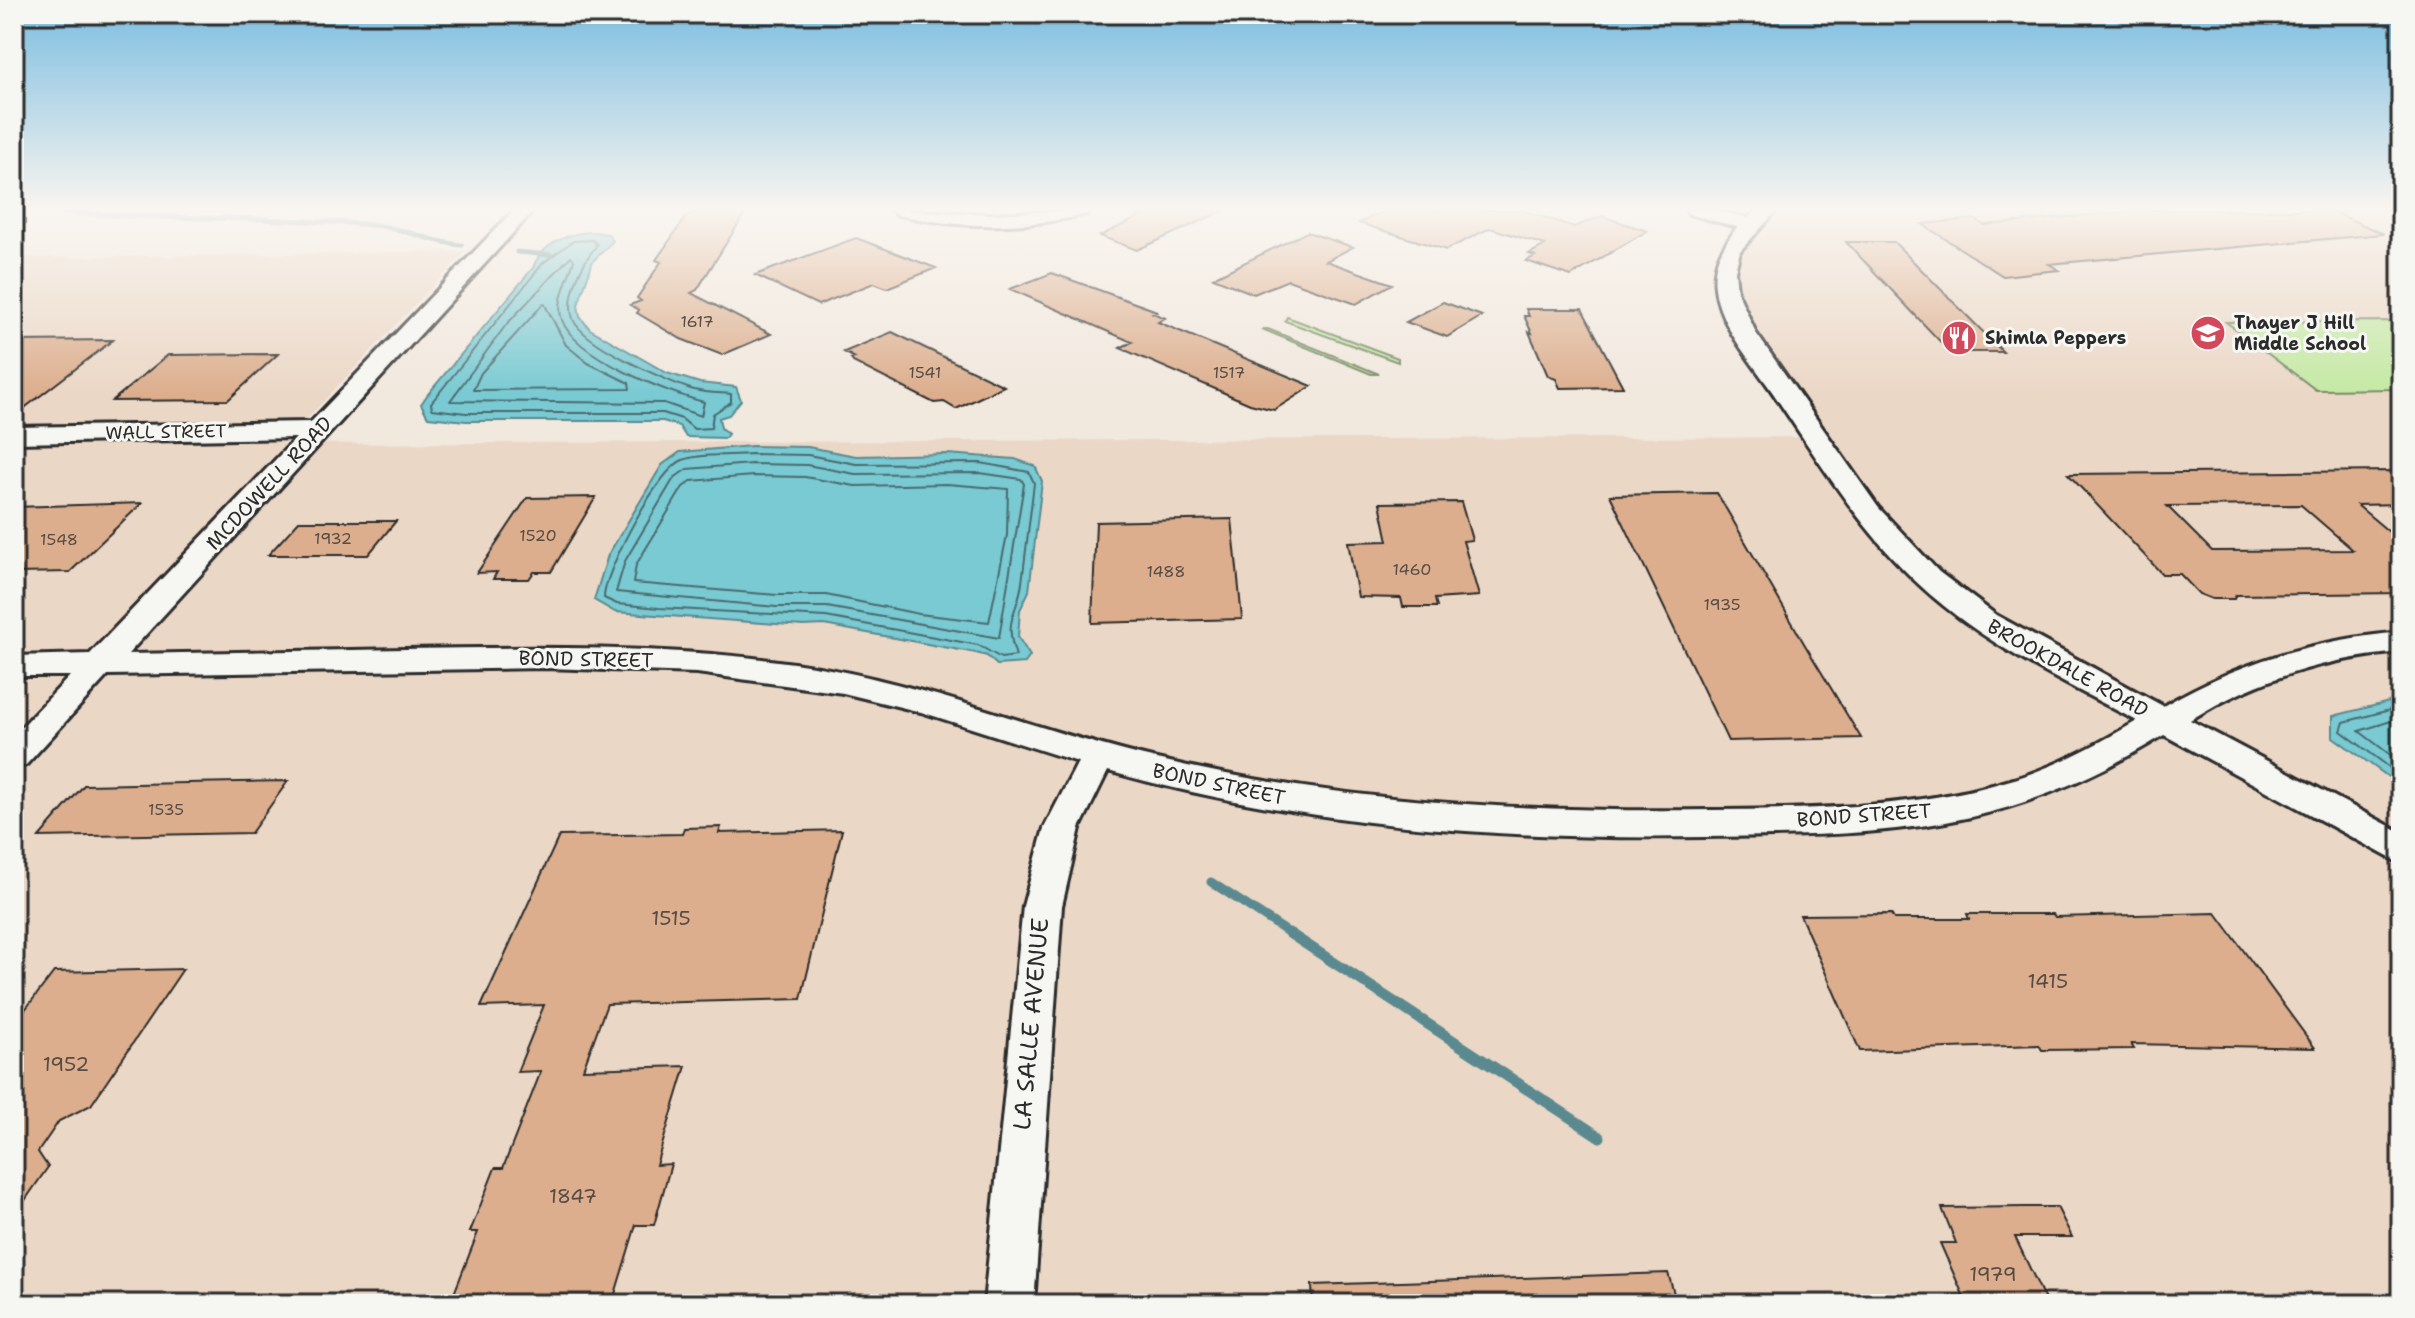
<svg xmlns="http://www.w3.org/2000/svg" width="2415" height="1318" font-family="'Shantell Sans',sans-serif">
	<style>
		.built { fill: #ebd7c6 }
		.green { fill: #c4e9a4; stroke: #788a68; stroke-width: 2 }
		.water { fill: #79cad3; stroke: #5a8a90; stroke-width: 2 }
		.lines { fill: none; stroke-linecap: round; stroke-linejoin: round }
		.shore { stroke: #4a6b6e; stroke-width: 2 }
		.stream-far2 { stroke: #5a8a90; stroke-width: 5 }
		.stream-far1 { stroke: #5a8a90; stroke-width: 9 }
		.stream { stroke: #5a8a90; stroke-width: 11 }
		.building { fill: #dcae8d; stroke: #2b2b2b; stroke-width: 2; fill-rule: evenodd }
		.street-casing { stroke: #2b2b2b; stroke-width: 6 }
		.street { fill: #f6f6f2; fill-rule: evenodd }
		.labels { text-anchor: middle; dominant-baseline: central; stroke-width: 6; stroke-linejoin: round; paint-order: stroke }
		.number-label { font-size: 16px; fill: #574c44 }
		.far-poi-label { font-size: 18px; font-weight: bold; fill: #2b2b2b; stroke: #f6f6f2; text-anchor: start }
		.far-street-label { font-size: 18px; fill: #2b2b2b; stroke: #f6f6f2 }
		.street-label { font-size: 20px; fill: #2b2b2b; stroke: #f6f6f2 }
		.near-number-label { font-size: 20px; fill: #574c44 }
		.near-street-label { font-size: 24px; fill: #2b2b2b; stroke: #f6f6f2 }
	</style>
	<rect width="100%" height="100%" fill="#f1e8de"/>
	<filter id="ink" filterUnits="userSpaceOnUse"><feTurbulence type="fractalNoise" baseFrequency=".0125" numOctaves="2"/><feDisplacementMap in="SourceGraphic" scale="16" xChannelSelector="R" yChannelSelector="G"/><feConvolveMatrix kernelMatrix="1 2 1 2 8 2 1 2 1" color-interpolation-filters="sRGB"/></filter>
	<g filter="url(#ink)">
		<path class="built" d="M1780 210H2401V1304H14V258L466 251 283 444 1830 437 1745 316 1732 282 1738 253 1756 224Z"/>
		<path class="green" d="M1287 317 1398 358V362L1285 321Z
			M2401 321V389L2316 390 2226 322Z
			M1262 329H1268L1379 374H1371Z"/>
		<path class="water" d="M594 232 608 234 613 241 593 261 578 305 580 317 590 329 667 373 700 383 736 387 741 400 729 415 719 418 721 428 728 434 725 438 686 437 679 426 663 421H466L428 417 421 404 428 394 533 268C541 243 570 232 594 232Z
			M752 446 808 447 856 456 947 454 1015 459 1035 466 1042 481 1029 591 1020 610 1018 637 1030 656 1025 663 997 665 987 656 976 653 824 625 803 626 615 612 594 600 608 555 662 465 680 452Z
			M2401 699V786L2333 737V716Z"/>
		<g class="lines">
			<path class="shore" d="M593 240 597 245C583 261 565 297 573 319 582 344 668 382 694 390 706 393 719 393 731 394V402L713 414 711 428 694 429 682 419 663 413H466L432 409 431 403 543 263 573 241Z
				M571 256 574 260C569 278 555 301 562 320 575 357 668 393 704 402L701 416 664 403 450 401 506 325Z
				M544 303 566 345 588 363 629 383 630 389 473 390 481 373Z
				M752 454 808 455 856 464 981 463 1029 472 1034 483C1030 516 1026 550 1022 583 1017 616 1003 618 1016 656L1001 658 978 645 826 617 659 608 617 604 604 598C604 572 658 469 683 460 703 453 731 456 752 454Z
				M752 464 807 465 855 474 980 473 1021 479 1024 484 999 638 827 607H776L616 592 625 561 674 478 687 469Z
				M753 476 805 477 855 486 947 484 1008 489 1007 535 989 622 919 614 826 595H777L633 583 636 565 683 487 691 481Z
				M2401 707 2344 722 2341 731 2401 776
				M2401 718 2359 731 2401 763"/>
			<path class="stream-far2" d="M45 210C154 221 264 215 373 225 401 227 430 242 462 245
				M517 252 551 255"/>
			<path class="stream-far1" d="M1211 882 1292 935"/>
			<path class="stream" d="M1289 933 1600 1137"/>
		</g>
		<path class="building" d="M697 210H747L697 290 691 293 771 334 722 355 681 339 637 313 639 310 630 305 641 301 637 298 661 262 656 260 686 217Z
			M1153 210H1225L1137 250 1100 236Z
			M1385 210H1522L1574 227 1602 216 1647 231 1571 276 1526 261 1535 256 1529 254 1545 245 1490 228 1446 250 1359 223Z
			M2143 210H2329L2384 234 2049 264 2059 270 2003 276 1922 224 1975 219 1984 225Z
			M1307 232 1353 247 1326 261 1392 284 1356 304 1288 280 1254 294 1213 278Z
			M856 238 936 268 887 288 874 283 818 305 755 275Z
			M1846 242H1894L2003 352H1950Z
			M1052 273 1154 310 1157 312 1153 313 1165 318 1158 322 1312 386 1274 410 1250 404 1120 348 1132 342 1010 289Z
			M1443 302 1482 316 1447 337 1406 322Z
			M1526 309H1582L1623 387 1560 388 1556 379 1548 376 1529 332 1532 333 1524 316H1529Z
			M892 332 1004 386 956 409 944 402 934 403 853 362 851 359 855 358 844 352Z
			M113 340 14 416V341Z
			M278 354 228 400 112 401 168 355Z
			M2401 471V504L2357 505 2401 542V593L2236 595 2234 599H2212L2199 594 2180 574H2162L2068 474ZM2301 505 2353 550 2212 551 2167 506Z
			M1717 493 1805 645 1861 738 1728 741 1610 495Z
			M596 497 551 572H534L529 579H493L497 572 477 573 527 498Z
			M1461 502 1472 540 1463 541 1479 596 1435 599 1437 607H1403L1401 598 1358 597 1348 542 1388 541 1380 503Z
			M142 503 70 572 14 573V507Z
			M1232 519 1242 619 1092 623 1096 522Z
			M299 521H396L368 555H268Z
			M288 781 251 833 39 837 84 785Z
			M721 827 719 833 842 830 801 999 607 1004 583 1069 686 1066 656 1165 671 1164 654 1225H636L612 1304H450L478 1232H470L495 1168H503L541 1071 517 1072 544 1005 481 1007 559 836 682 834 684 828Z
			M2216 913 2315 1048 2131 1044 2134 1049 2042 1050 2039 1045 1860 1051 1800 915 1891 914 1894 919H1969L1967 914H2053L2055 917Z
			M183 969 91 1105 59 1121 38 1152 48 1167 14 1216V1024L54 972Z
			M2025 1207H2057L2072 1237H2015L2047 1304H1967L1940 1243H1956L1942 1208Z
			M1668 1273 1677 1304H1313L1312 1285Z"/>
		<g class="lines">
			<defs>
				<path id="street" d="M514 210H534L128 654C220 652 313 651 405 649 535 647 665 645 794 663 921 681 1038 732 1161 760 1343 803 1526 812 1712 810 1810 809 1912 809 2007 781 2054 768 2096 745 2137 721 2071 686 2002 653 1944 606 1870 547 1825 470 1773 393 1753 363 1719 326 1715 288 1712 262 1723 247 1737 227L1689 214 1686 210H1717L1748 218 1757 210H1777L1740 251 1735 271 1737 291 1756 333 1878 507 1939 572 1996 615 2163 706C2238 662 2314 640 2401 632V652C2323 659 2257 679 2190 720L2401 832V864L2164 735C2103 773 2041 801 1971 817 1884 836 1794 836 1706 837 1503 840 1304 826 1108 771L1080 828 1062 906 1034 1304H984L1023 906 1044 828 1078 762 921 712 843 693 697 673 546 668 108 675 26 765 14 768V735L70 676H14V656L90 654 296 438 14 443V427L311 422Z
					M892 210 991 214 1090 210 1087 214C1025 229 957 229 895 214Z"/>
			</defs>
			<use href="#street" class="street-casing"/>
			<use href="#street" class="street"/>
		</g>
	</g>
	<linearGradient id="sky" x2="0" y2="1"><stop stop-color="#7bbde0"/><stop offset="0.53" stop-color="#f9f5f0"/><stop offset="1" stop-color="#f9f5f0" stop-opacity="0"/></linearGradient>
	<rect width="2415" height="394" fill="url(#sky)"/>
	<defs>
		<symbol id="school-disc" viewBox="-11 -11 22 22"><circle r="9.5" fill="#d1495b" stroke="#f6f6f2"/><path d="M0-5L7-2L0 1L-7-2ZM-4 1L0 2.5L4 1V4Q0 6-4 4Z" fill="#fff"/></symbol>
		<symbol id="restaurant-disc" viewBox="-11 -11 22 22"><circle r="9.5" fill="#d1495b" stroke="#f6f6f2"/><path d="M-5-6h1v4h1v-4h1v4h1v-4h1v5L-1.5 .5V6h-2V.5L-5-1ZM5-6V6H3V1.5H1.5Q1.5-4 5-6Z" fill="#fff"/></symbol>
	</defs>
	<g fill-rule="evenodd">
		<use href="#school-disc" x="2188" y="313" width="40" height="40"/>
		<use href="#restaurant-disc" x="1939" y="318" width="40" height="40"/>
	</g>
	<g class="labels">
		<g class="number-label">
			<text x="697" y="321">1617</text>
			<text x="925" y="372">1541</text>
			<text x="1229" y="372">1517</text>
			<text x="538" y="535">1520</text>
			<text x="333" y="538">1932</text>
			<text x="59" y="539">1548</text>
			<text x="1412" y="569">1460</text>
			<text x="1166" y="571">1488</text>
			<text x="1722" y="604">1935</text>
			<text x="166" y="809">1535</text>
		</g>
		<g class="far-poi-label">
			<text x="2234" y="323">Thayer J Hill<tspan x="2234" dy="21">Middle School</tspan></text>
			<text x="1985" y="338">Shimla Peppers</text>
		</g>
		<g class="far-street-label">
			<text transform="translate(166 432) rotate(-1)">WALL STREET</text>
		</g>
		<g class="street-label">
			<text transform="translate(269 483) rotate(-47)">MCDOWELL ROAD</text>
			<text transform="translate(586 659) rotate(1)">BOND STREET</text>
			<text transform="translate(2068 668) rotate(29)">BROOKDALE ROAD</text>
			<text transform="translate(1219 784) rotate(12)">BOND STREET</text>
			<text transform="translate(1864 815) rotate(-4)">BOND STREET</text>
		</g>
		<g class="near-number-label">
			<text x="671" y="918">1515</text>
			<text x="2048" y="981">1415</text>
			<text x="66" y="1064">1952</text>
			<text x="573" y="1196">1847</text>
			<text x="1993" y="1274">1979</text>
		</g>
		<g class="near-street-label">
			<text transform="translate(1031 1024) rotate(-85)">LA SALLE AVENUE</text>
		</g>
	</g>
	<rect width="2415" height="1318" fill="none" stroke="#f6f6f2" stroke-width="48"/>
	<rect x="24" y="24" width="2367" height="1270" fill="none" stroke="#2b2b2b" stroke-width="3" filter="url(#ink)"/>
</svg>
